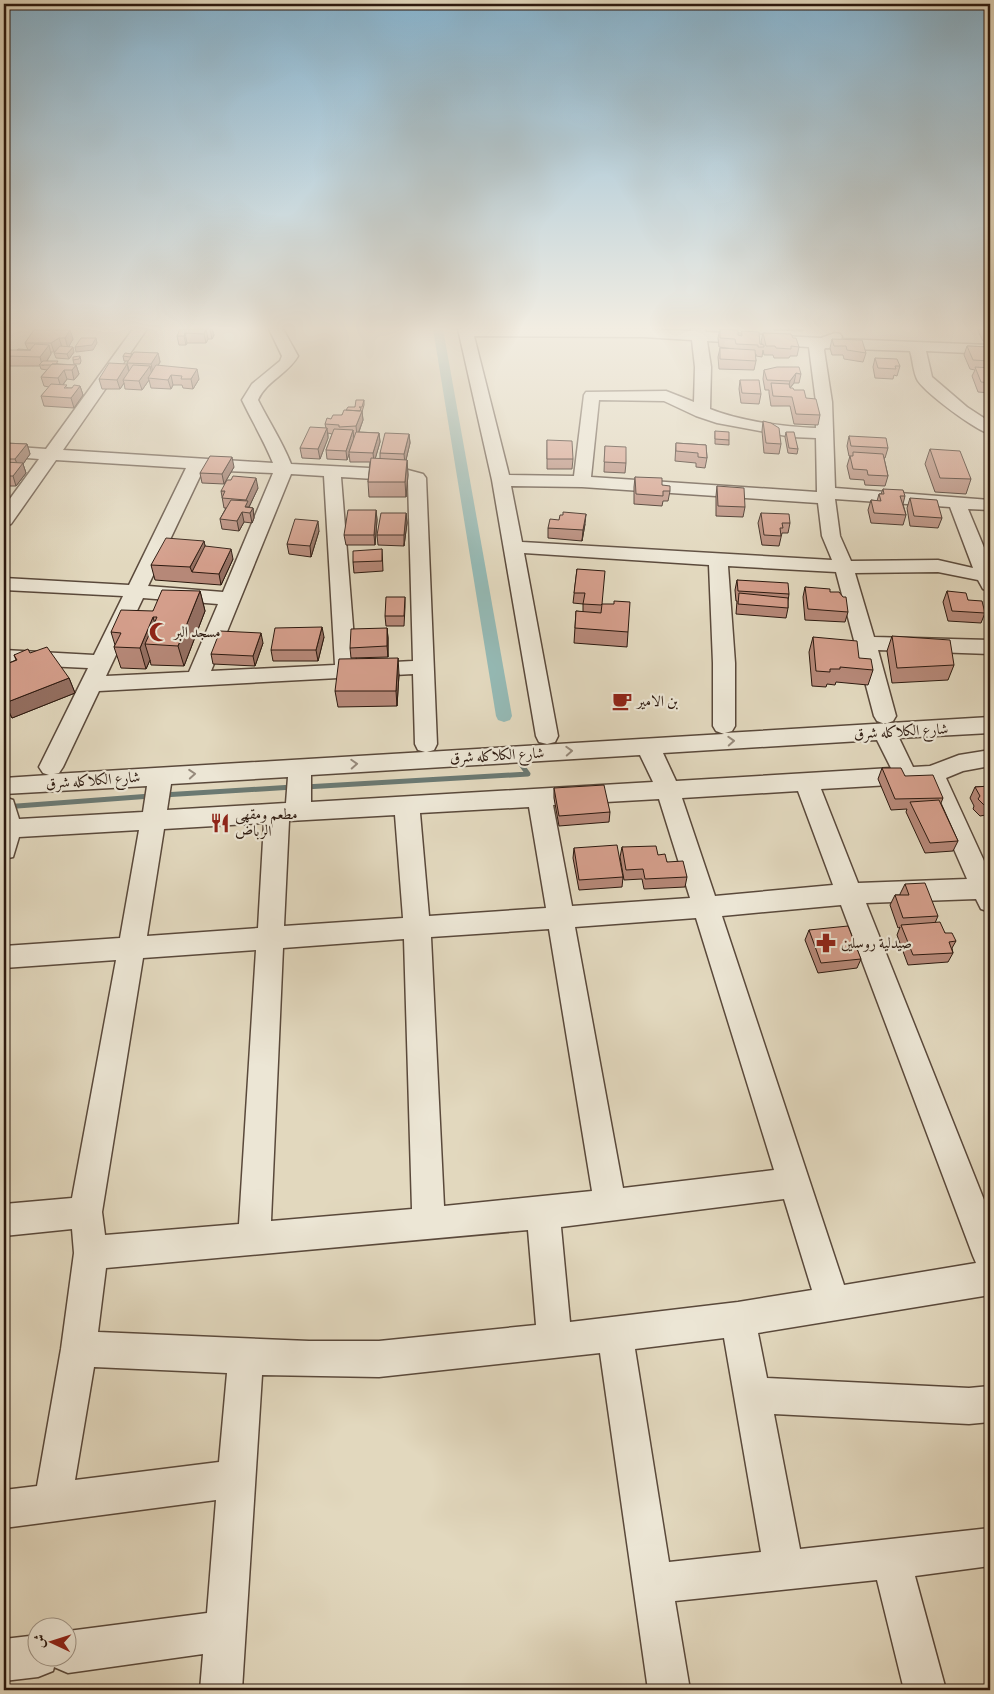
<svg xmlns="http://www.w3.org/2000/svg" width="994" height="1694" font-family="Alegreya,Amiri,serif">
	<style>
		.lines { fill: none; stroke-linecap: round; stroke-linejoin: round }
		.stream { stroke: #6b7972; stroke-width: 5 }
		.canal { fill: #95b9b4; fill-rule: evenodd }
		.minor-casing { stroke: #5a493b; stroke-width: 3 }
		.minor { fill: #ece6d5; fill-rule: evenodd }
		.wall { fill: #b68878; stroke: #2c190f }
		.shaded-wall { fill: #946f61; stroke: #2c190f }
		.building { fill: #d49e8b; stroke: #2c190f }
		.oneway { stroke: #968a7c }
		.labels { text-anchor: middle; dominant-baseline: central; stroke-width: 4.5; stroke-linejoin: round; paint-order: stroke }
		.poi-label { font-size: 15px; fill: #2c190f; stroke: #ece6d5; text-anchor: start }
		.street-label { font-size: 15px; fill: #2c190f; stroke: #ece6d5 }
	</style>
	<rect width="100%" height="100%" fill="#e2d8be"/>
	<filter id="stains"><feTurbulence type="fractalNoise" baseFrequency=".004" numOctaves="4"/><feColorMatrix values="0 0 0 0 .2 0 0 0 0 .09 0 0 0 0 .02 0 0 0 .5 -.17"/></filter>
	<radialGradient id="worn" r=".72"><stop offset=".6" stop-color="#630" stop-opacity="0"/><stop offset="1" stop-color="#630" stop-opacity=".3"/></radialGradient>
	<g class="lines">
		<path class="stream" d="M305 787 528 774 518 760
			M163 795 293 787
			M4 807 151 796"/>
		<path class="canal" d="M433 329H443L512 716 510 720 504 722 498 720 496 716Z"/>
		<defs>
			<path id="minor" d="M133 329H147L63 450 273 463C264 441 252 421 242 400L252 384 280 361 282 356 269 329H283L298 356C288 374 266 381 258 400 269 422 282 441 291 464L408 470 423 474 426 478 437 744 434 750 427 752 724 734 716 731 713 726V663L709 565 524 553 558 736 555 742 547 744 539 742 536 736 492 480 458 329H644L691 331V329H705L706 332 821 338 835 333 840 334 842 337 841 339 990 345V354L926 351 932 377 967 407 990 422V434C975 430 927 394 918 381 913 373 913 360 910 351L825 348 824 350 832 402 835 488 990 500V510L968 509 990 562V591L983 589 978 580 938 572 855 573 874 637 990 640V654L878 650 896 716 893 721 885 724 877 721 874 716 836 572 728 566 735 663V726L732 731 725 733 990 717V733L899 738 913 767 930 766 959 755 990 750V766L963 771 946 778 990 874V912L981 909 976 899 866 903 990 1215V1295L758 1333 767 1378 969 1388 990 1386V1422L969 1424 774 1414 800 1549 990 1528V1566L915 1576 946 1690H904L877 1580 675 1601 690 1690H648L600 1353 379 1377 262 1375 242 1690H200L203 1654 68 1673 54 1667 53 1671 38 1677 4 1681V1639L38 1635V1656H68V1631L207 1613 216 1500 4 1528V1490L37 1486 61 1349 74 1253 72 1229 4 1236V1204L72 1198 116 960 4 968V946L120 938 139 830 19 837 13 857 4 859V797L13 800 19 819 143 812 147 786 4 794V778L49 775 43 773 39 767 88 668 4 664V650L94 655 123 596 4 590V578L129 585 186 468 56 460 11 524 4 526V507L39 459 4 456V446L46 449ZM474 336 643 337 692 340 695 367 694 402 666 391 586 392 584 395 574 476 509 475ZM707 341 809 347 816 402V428C785 427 739 421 710 409L711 367ZM599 400 664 401 696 416 717 423 792 437 816 438 817 492 591 477ZM203 470 273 473 223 592 148 586ZM291 474 324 476 335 665 211 671ZM341 477 408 481 413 661 356 664ZM511 486 582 487 818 503 822 536 832 560 522 542ZM835 499 950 507 973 568 938 560 851 561 840 536ZM143 598 218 604 189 672 106 676ZM413 674 415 744 418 750 425 752 54 774 59 773 63 767 99 691ZM877 740 891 768 676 781 663 753ZM640 755 653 782 311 802V775ZM288 777 286 803 167 810 171 784ZM925 783 967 879 858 883 821 789ZM798 791 833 885 715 896 682 798ZM659 799 690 898 572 906 553 805ZM529 807 546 908 429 916 420 813ZM395 815 403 918 284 926 289 821ZM264 823 258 928 147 936 164 829ZM841 905 973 1256 976 1263 844 1285 722 916ZM696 918 774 1170 623 1188 575 927ZM549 929 592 1191 444 1206 431 937ZM404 939 412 1209 271 1221 283 948ZM256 950 239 1224 105 1235 102 1212 143 958ZM784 1199 812 1290 738 1302 570 1322 561 1227ZM528 1230 536 1325 379 1341H309L98 1332 106 1268ZM724 1338 761 1552 669 1562 635 1349ZM94 1367 227 1373 219 1462 75 1480Z"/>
		</defs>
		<use href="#minor" class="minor-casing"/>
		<use href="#minor" class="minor"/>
	</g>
	<path class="wall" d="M193 329H212L214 335 212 339H208L206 343H187L186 345H179L177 336Z
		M720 329 738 335H741L742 331 760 344H762L761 342 763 333 793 338 799 347 797 356H790L789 358H774L773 355H764L763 350 762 357 756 356V354H755L756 361 754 370 719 369 718 357 720 348 734 349 719 347 718 338Z
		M774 329H804L803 331 774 330Z
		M978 329H990V341H983L978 331Z
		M34 330 73 339 68 347 74 352 69 359 56 358 54 353 56 351 54 352H51V354L47 361 59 364 76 365 79 374 74 380 67 379 63 385 68 388H72L80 386 83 395 74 408 44 406 41 396 49 387 44 386 41 377 47 370 41 369 40 366H9L5 356 28 350 25 343Z
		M832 339 866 353 863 362 844 359 843 355H832L830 348Z
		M967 346 990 347V393L978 392 972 376 975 370 970 369 964 355Z
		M158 353 160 362 158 366 199 379 193 389 183 388 182 385H173L171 389 151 388 149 380 142 390 125 389 124 383 120 389H102L99 379 127 364 129 371 127 363 128 361H124L123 356 132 354Z
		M80 356 81 361 80 364H74L73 360Z
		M875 358 900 366 897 376 894 375 893 379 875 378 873 367Z
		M764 370 801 374 799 383H794L790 388 806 398 820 415 818 425 794 424 790 406H771L769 393V390H765L763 379Z
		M740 380 761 394 759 404 741 403 739 389Z
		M364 400V405L362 412 363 420 359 432 379 433 380 442 375 459H380V453L409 434 410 443 406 460H407L408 475 406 497H369L368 482 370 462H350L349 454 347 460 327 459 326 450 332 434 328 433V438L320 459 302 458 300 448 326 428 325 424 331 419 342 415 346 410 355 407Z
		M763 421 781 444 779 454 764 453 762 431Z
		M715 431 729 440V445L715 444Z
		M786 432 798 449 797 454 788 453 785 437Z
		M849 436 888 448 885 458H884L888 476 885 486 865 485 864 480 850 479 847 466 850 456H849L847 446Z
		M547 440 573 459 572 469H547Z
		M4 443 27 444 30 454 23 464 26 473 16 486H9L5 490 4 489Z
		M676 443 706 445 707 458 705 468 696 467V463L675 461Z
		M605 446 626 463 625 473 604 472Z
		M930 449 971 479 966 494 935 492 925 464Z
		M234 467 224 484 202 483 200 473Z
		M635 477 662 485 670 491 668 501H663L662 506 634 504V487Z
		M717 486 745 507 743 517 716 516V496Z
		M258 488 249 507 253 508 254 518 252 523 244 522 239 531 222 529 220 519 226 508H224L221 491Z
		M883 489 905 496 903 504 906 515 903 525 871 523 868 510 871 500 877 501 879 494H881Z
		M910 498 942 518 938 528 910 526 907 508Z
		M376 510 377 520 375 545H346L344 535Z
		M406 513 407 523 404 546 378 545 377 535Z
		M761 513 790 523 788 533H782L779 546 762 545 758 523Z
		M585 524 582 541 548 538V528Z
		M319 531 311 557 289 554 287 544Z
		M204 541 205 546 233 559 221 585 155 580 151 565Z
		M382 549 383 571 354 573 353 562Z
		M577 569 602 604 628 632 627 647 574 643 576 611 583 612V604L573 603Z
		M737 580 789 594 788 601V608L786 618 736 614 737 601H736L735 590Z
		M805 587 830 592 848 612 845 622 805 620 803 597Z
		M200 591 205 611 184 666 151 665 150 660 146 669 121 668 114 647 115 645 111 632 153 611Z
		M947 591 968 600 985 613 981 623 948 621 943 602Z
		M405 597V607L404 626H386L385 616Z
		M387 628 388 638V657L351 658 350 648Z
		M892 636 954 665 948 680 892 683 887 651Z
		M324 637 318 661H273L271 650Z
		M813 637 859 658 873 670 868 685 836 682 835 685 827 684 826 687 812 686 809 652Z
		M263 643 255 666 213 664 211 654Z
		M30 653 69 678 75 693 12 718 4 705V665L16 660 14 655Z
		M399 674 397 706 338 707 335 691Z
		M882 768 905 776 943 798 941 803 958 841 953 851 925 853 906 812 907 809 891 810 878 779Z
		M990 786V818L986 815 980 816 973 809 974 806 970 798 975 787Z
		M554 788 610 812 609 822 559 826 554 798Z
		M622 847 658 855 687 877 685 887 644 889 642 879 624 880 620 857Z
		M574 848 623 877 622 887 579 890 573 858Z
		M905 884 938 916 935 923 945 933 956 941 952 948 953 953 948 962 908 965 897 935 900 927 898 928 890 905 895 895H900V894Z
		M809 930 861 959 857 968 818 973 805 940Z"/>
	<path class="shaded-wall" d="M206 329 208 339 206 343 204 334Z
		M210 329H212L214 335 212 339Z
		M70 330 73 339 68 348 65 338Z
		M185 333 187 343 186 345 184 336Z
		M59 338 62 347 54 352 51 343Z
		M96 338 97 343 93 350 76 352 75 347Z
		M49 345 51 354 44 365H42L40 357Z
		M73 347 74 352 69 359 67 354Z
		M158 353 160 362 153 373 151 364Z
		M127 364 129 373 123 380 124 383 120 389 117 380Z
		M76 365 79 374 74 380 72 370Z
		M150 366 152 375 148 378 149 380 142 390 139 381Z
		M197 369 199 379 193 389 191 379Z
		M64 370 67 379 61 387 58 378Z
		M796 373 794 383 788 390 790 381Z
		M171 375 173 385 171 389 168 380Z
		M80 386 83 395 74 408 71 398Z
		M362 411 363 420 357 436 356 426Z
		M327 428 328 438 320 459 318 449Z
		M353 430 354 440 349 452V454L347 460 346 451Z
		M379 433 380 442 374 463 373 453Z
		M409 434 410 443 405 464 404 454Z
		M27 444 30 454 23 464 26 473 16 486 13 476 19 468 15 459Z
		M232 457 234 467 224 484 222 474Z
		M407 460 408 475 406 497 405 482Z
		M5 476 9 486 5 490 4 485V477Z
		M256 478 258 488 249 507H245L246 504V500Z
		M253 508 254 518 252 523 250 513Z
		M376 510 377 520 375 545 374 535Z
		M242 512 244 522 239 531 237 521Z
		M406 513 407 523 404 546V535Z
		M586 514 585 524 582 541 583 530Z
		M318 521 319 531 311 557 310 546Z
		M204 541 207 556 192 572 190 567Z
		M231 549 233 559 221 585 219 574Z
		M200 591 205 611 184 666 178 646Z
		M153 617 159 637 145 644 150 660 146 669 140 648Z
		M322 627 324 637 318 661 316 650Z
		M387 628 388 638V657L387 646Z
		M261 633 263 643 255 666 253 656Z
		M398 658 399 674 397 706 396 691Z
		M69 678 75 693 12 718 5 703Z"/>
	<path class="building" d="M180 329H211H206L204 334 185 333 184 336H177Z
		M720 329 738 330V335L742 336V331L759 332 760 344 764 345V347H758V345L736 344 735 339 720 338Z
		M985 329H990V332L986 331Z
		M34 330H70L65 338H59L51 343H25Z
		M763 333 791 334 793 338H796L799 347 791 346V349L776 348 775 346H766Z
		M81 338H96L92 345 75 347Z
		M832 339 862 340 866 353 847 350 846 346H834Z
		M35 344 49 345 40 357 5 356 10 350H30Z
		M60 346 73 347 67 354 54 353Z
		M967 346 990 347V361L973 360Z
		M720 348 755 350 756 361 720 359Z
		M18 349 31 350H17Z
		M134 352 158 353 151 364 127 363Z
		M125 353 132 354 130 357 123 356Z
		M80 356 79 359 73 360V357Z
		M875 358 897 359 900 366H895L896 369 878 368Z
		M43 361H58L56 364H52L51 365H39Z
		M109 363 127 364 117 380 99 379Z
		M52 364 76 365 72 370H64L58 378 41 377Z
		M133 365 150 366 139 381 123 380Z
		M156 365 197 369 191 379H181L182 376 171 375 168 380 148 378Z
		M777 367H799L801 374 796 373 790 381 767 380 764 370Z
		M975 367 990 368V383L981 382Z
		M740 380H759L761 394 742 393Z
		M771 383 789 384 790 388H793L794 390H804L806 398 816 399 820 415 796 414 792 397 773 396Z
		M51 384 67 385 64 388H72L74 385 80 386 71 398 41 396Z
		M356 400H364L362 407H359L361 408 360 411 346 410 348 407H355Z
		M344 410 362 411 356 426 339 427V425L325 424 327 418 331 419 333 415H342Z
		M763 421 771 423 779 428 781 444 766 443Z
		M310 427 327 428 318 449 300 448Z
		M334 429 353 430 346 451 326 450Z
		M715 431 729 432V440L715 439Z
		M356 432 379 433 373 453 349 452Z
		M786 432H794L798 449 789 448Z
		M385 433 409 434 404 454 380 453Z
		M849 436 886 438 888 448 851 446Z
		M547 440 572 441 573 459H547Z
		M4 443 27 444 15 459H4Z
		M676 443 706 445 707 458 698 457V453L676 451Z
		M605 446 626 447V463L604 462Z
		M930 449 960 451 971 479 940 478Z
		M853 452 883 454 888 476 868 475 867 470 853 469 850 456H853Z
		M210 456 232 457 222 474 200 473Z
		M371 458 407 460 405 482H368Z
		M4 462 23 463 13 476H5L4 477Z
		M233 476 256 478 246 500 222 498 225 491H221L227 480H231Z
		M635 477 662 478V485L670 486V491H663V496L636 494Z
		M717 486 744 488 745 507 718 506Z
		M883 489 903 490 905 496H900L906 515 874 513 871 500 881 501 879 494H884Z
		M910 498 937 500 942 518 914 516Z
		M231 500 248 501 245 507 253 508 250 513 242 512 237 521 220 519Z
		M348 510H376L374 535H344Z
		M563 512 586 514 583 530 548 528 550 519 559 520 560 515H563Z
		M381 513H406L404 535H377Z
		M761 513 789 514 790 523H782L783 528H780L781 536 764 535Z
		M295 519 318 521 310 546 287 544Z
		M166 538 204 541 190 567 151 565Z
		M205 546 231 549 219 574 192 572Z
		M382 549V561L353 562V551Z
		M577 569 605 571 602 604 601 605 583 604 585 593H574Z
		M737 580 788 583 789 594 738 591Z
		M805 587 830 589V592H839L843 597H846L848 612 808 609Z
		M162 590 200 591 178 646 145 644 157 617H153L140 648 114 647 121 633 111 632 121 610 153 611Z
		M947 591 966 593 968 600 982 601 985 613 952 611Z
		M739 593 788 598V608L738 604Z
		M386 597H405L404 616H385Z
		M614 601 630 602 628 632 575 628 576 611 601 613 602 604H614Z
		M322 627 316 650H271L275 628Z
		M387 628V646L350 648 351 629Z
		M220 631 261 633 253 656 211 654Z
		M892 636 950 640 954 665 897 668Z
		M813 637 857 641 859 658 871 659 873 670 840 667V669H830V672L816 671Z
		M47 647 69 678 5 703 4 701V665L17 660 14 655 28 649 30 653Z
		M398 658 396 691H335L339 659Z
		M882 768H901L905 776 933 775 943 798 895 799Z
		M604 785 610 812 559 816 554 788Z
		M990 786V805L985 806 978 799 980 796 975 787Z
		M939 800 958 841 930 843 910 802Z
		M617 845 623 877 579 880 574 848Z
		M656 846 658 855 665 854 667 862 683 861 687 877 645 879 643 869 626 870 622 847Z
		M925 883 938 916 903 918 895 895H909L905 884Z
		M940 922 945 933H952L956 941 949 942 953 953 913 955 901 925Z
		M848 926 861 959 821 963 809 930Z"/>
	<defs><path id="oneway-chevron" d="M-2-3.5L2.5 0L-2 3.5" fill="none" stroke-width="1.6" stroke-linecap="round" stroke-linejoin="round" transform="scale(1.25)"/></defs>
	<g class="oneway">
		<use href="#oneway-chevron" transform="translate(731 741) rotate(-3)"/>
		<use href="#oneway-chevron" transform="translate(569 751) rotate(-3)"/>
		<use href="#oneway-chevron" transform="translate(354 764) rotate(-3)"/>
		<use href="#oneway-chevron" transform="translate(192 774) rotate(-4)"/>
	</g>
	<linearGradient id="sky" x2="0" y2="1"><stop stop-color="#87b6d3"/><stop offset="0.58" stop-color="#f2ede2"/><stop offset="1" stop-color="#f2ede2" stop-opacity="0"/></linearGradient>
	<rect width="994" height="566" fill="url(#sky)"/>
	<defs>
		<symbol id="mosque-bare" viewBox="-9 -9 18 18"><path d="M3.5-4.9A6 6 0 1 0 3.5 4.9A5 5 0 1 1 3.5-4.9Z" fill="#8f2418" stroke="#ece6d5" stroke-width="2.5" paint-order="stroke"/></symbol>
		<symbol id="cafe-bare" viewBox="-9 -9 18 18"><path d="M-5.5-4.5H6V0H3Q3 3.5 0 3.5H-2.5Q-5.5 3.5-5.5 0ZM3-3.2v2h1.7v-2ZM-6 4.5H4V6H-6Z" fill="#8f2418" stroke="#ece6d5" stroke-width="2.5" paint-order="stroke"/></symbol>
		<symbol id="restaurant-bare" viewBox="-9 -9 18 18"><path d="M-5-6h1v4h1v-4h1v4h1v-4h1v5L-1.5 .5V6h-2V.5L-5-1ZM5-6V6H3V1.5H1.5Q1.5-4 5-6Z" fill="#8f2418" stroke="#ece6d5" stroke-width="2.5" paint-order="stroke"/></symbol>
		<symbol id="pharmacy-bare" viewBox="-9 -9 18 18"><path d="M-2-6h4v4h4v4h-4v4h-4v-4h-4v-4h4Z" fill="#8f2418" stroke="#ece6d5" stroke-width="2.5" paint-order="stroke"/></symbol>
	</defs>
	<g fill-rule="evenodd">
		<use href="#mosque-bare" x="145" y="618" width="28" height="28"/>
		<use href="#cafe-bare" x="608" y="687" width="28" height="28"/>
		<use href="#restaurant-bare" x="206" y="809" width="28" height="28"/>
		<use href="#pharmacy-bare" x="812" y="929" width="28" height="28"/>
	</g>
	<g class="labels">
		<g class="poi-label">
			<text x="174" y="632">مسجد البر</text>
			<text x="637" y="701">بن الامير</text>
			<text x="235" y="814">مطعم ومقهى<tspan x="235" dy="17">الرباض</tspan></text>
			<text x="841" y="943">صيدلية روسلين</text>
		</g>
		<g class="street-label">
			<text transform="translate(901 731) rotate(-3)">شارع الكلاكله شرق</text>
			<text transform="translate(497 755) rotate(-3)">شارع الكلاكله شرق</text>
			<text transform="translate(93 780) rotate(-4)">شارع الكلاكله شرق</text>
		</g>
	</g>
	<rect width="994" height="1694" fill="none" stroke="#e2d8be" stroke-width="20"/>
	<rect x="5" y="5" width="984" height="1684" fill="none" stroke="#2c190f" stroke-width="2.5"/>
	<rect x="10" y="10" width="974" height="1674" fill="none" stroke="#2c190f"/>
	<g transform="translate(52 1642) rotate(274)"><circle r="24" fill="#ece6d5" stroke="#9f9486"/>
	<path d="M0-4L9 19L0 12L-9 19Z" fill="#8f2418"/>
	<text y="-8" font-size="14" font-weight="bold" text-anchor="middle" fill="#2c190f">ش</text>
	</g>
	<rect width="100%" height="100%" filter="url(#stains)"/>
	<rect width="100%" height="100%" fill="url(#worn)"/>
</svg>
